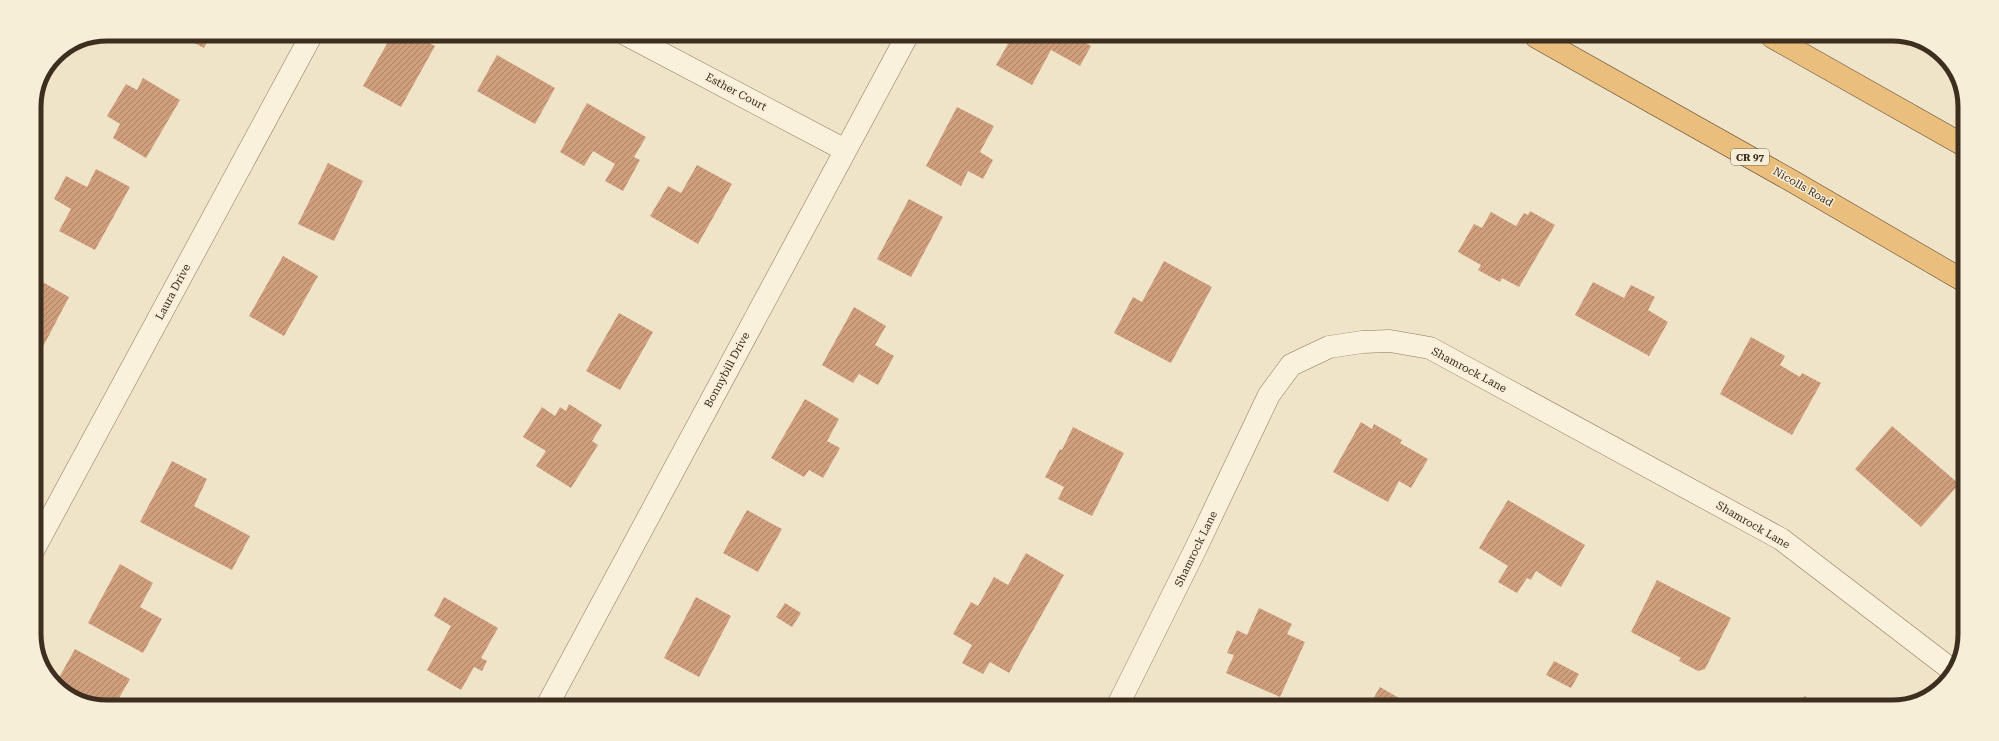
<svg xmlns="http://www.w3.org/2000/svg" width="1999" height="741" font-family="'Roboto Serif',serif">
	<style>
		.building { fill: url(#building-hatch) }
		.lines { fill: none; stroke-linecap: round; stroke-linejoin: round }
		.minor-casing { stroke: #8d765c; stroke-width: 23 }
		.trunk-casing { stroke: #5b4430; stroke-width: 23 }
		.minor { stroke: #faf1dc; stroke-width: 22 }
		.trunk { stroke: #eabe7c; stroke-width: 22 }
		.labels { text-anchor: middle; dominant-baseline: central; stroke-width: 3; stroke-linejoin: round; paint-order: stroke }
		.shield { fill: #f7eed8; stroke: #756857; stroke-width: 1 }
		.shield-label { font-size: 10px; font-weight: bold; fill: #3d2e20 }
		.street-label { font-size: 11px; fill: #3d2e20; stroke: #f7eed8 }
		.rim { fill: none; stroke: #3d2e20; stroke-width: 5 }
	</style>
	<defs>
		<pattern id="building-hatch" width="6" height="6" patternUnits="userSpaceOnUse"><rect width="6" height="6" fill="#cf9f7d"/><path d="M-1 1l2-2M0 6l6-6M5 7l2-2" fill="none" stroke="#a98266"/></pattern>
	</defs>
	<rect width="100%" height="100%" fill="#f0e4c8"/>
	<path class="building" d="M177 34H211L204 48Z
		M392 35H414L435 46 401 107 363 86Z
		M1001 36H1074L1091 46 1080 66 1051 50 1032 85 996 65 1008 44 999 39Z
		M497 55 555 88 535 124 477 91Z
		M143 78 180 100 146 158 113 138 120 124 107 116 126 84 137 90Z
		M587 103 646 137 634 157 640 160 623 191 605 181 615 164 593 151 584 166 560 152Z
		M957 107 994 126 980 152 993 160 983 179 968 171 961 186 926 166Z
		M328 163 363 181 334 241 298 224Z
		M697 165 732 184 698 244 650 216 668 186 681 193Z
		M96 169 130 187 95 250 59 231 71 209 54 199 66 176 87 187Z
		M909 199 943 217 911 277 877 259Z
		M1530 211 1555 225 1519 287 1502 278 1500 282 1478 270 1481 265 1458 252 1474 224 1482 228 1491 212 1516 226 1524 213 1528 215Z
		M283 256 318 276 284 336 249 316Z
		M1164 261 1212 287 1171 363 1114 333 1133 297 1142 302Z
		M39 280 69 297 37 358 34 356V288Z
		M1593 282 1624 298 1631 285 1655 297 1648 310 1668 322 1649 356 1575 315Z
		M854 307 886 326 875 345 894 356 878 385 859 374 853 383 822 365Z
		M619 313 653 332 620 390 586 371Z
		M1751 337 1785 356 1780 365 1800 377 1802 373 1821 383 1792 435 1720 394Z
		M805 399 839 419 827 441 840 448 823 478 809 470 804 477 771 458Z
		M569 404 602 425 592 441 598 445 571 488 536 466 546 451 523 437 542 407 555 416 560 407 566 411Z
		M1361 422 1372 429 1374 424 1402 440 1400 443 1428 459 1411 488 1399 481 1388 502 1333 472Z
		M1892 426 1959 484 1921 527 1855 469Z
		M1073 427 1124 453 1092 516 1058 499 1064 487 1045 477 1060 449 1062 450Z
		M172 461 207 479 194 506 250 536 232 570 140 522Z
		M1508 500 1585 545 1561 587 1536 571 1531 580 1527 578 1517 593 1498 582 1508 566 1479 548Z
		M747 510 782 529 758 572 723 553Z
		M1026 553 1064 575 1009 673 990 662 983 674 962 663 972 645 953 634 971 602 978 606 994 577 1008 585Z
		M120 564 153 583 140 607 162 619 143 653 88 623Z
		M1657 580 1731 618 1705 669 1698 671 1679 661 1681 658 1631 632Z
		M444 597 498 628 481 658 487 661 482 671 474 667 461 690 427 670 451 626 434 616Z
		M696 597 731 616 699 677 664 658Z
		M785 603 801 613 792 627 776 617Z
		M1259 608 1292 624 1287 634 1305 642 1280 697 1226 673 1234 655 1227 653 1237 630 1247 635Z
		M75 649 130 679 116 703H84L56 683Z
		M1554 661 1579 674 1571 688 1546 675Z
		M1380 687 1399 698 1396 703 1400 706H1369Z
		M1805 696 1816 707H1795Z
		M1424 699 1436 706H1420Z"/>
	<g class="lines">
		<defs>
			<path id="minor" d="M627 35 845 150
				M34 549 312 34
				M548 704 907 36
				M1118 705 1196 548 1269 395 1291 365 1329 347 1362 342 1390 341 1430 348 1781 539 1952 670"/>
			<path id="trunk" d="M1536 37 1792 181 1964 281
				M1772 37 1965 146"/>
		</defs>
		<use href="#minor" class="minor-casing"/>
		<use href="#trunk" class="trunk-casing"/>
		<use href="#minor" class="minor"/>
		<use href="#trunk" class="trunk"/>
	</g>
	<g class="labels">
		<rect class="shield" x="1731" y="149" width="38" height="16" rx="3"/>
		<g class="shield-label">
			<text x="1750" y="157">CR 97</text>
		</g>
		<g class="street-label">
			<text transform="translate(736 92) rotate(28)">Esther Court</text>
			<text transform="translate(1803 187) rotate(30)">Nicolls Road</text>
			<text transform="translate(173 292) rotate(-62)">Laura Drive</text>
			<text transform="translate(727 370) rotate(-62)">Bonnybill Drive</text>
			<text transform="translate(1469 370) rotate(28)">Shamrock Lane</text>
			<text transform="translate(1753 525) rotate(30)">Shamrock Lane</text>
			<text transform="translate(1196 549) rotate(-64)">Shamrock Lane</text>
		</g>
	</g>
	<path d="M0 0H1999V741H0ZM107 41H1892A66 66 0 0 1 1958 107V634A66 66 0 0 1 1892 700H107A66 66 0 0 1 41 634V107A66 66 0 0 1 107 41Z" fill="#f7eed8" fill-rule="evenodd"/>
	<path class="rim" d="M107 41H1892A66 66 0 0 1 1958 107V634A66 66 0 0 1 1892 700H107A66 66 0 0 1 41 634V107A66 66 0 0 1 107 41Z"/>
</svg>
